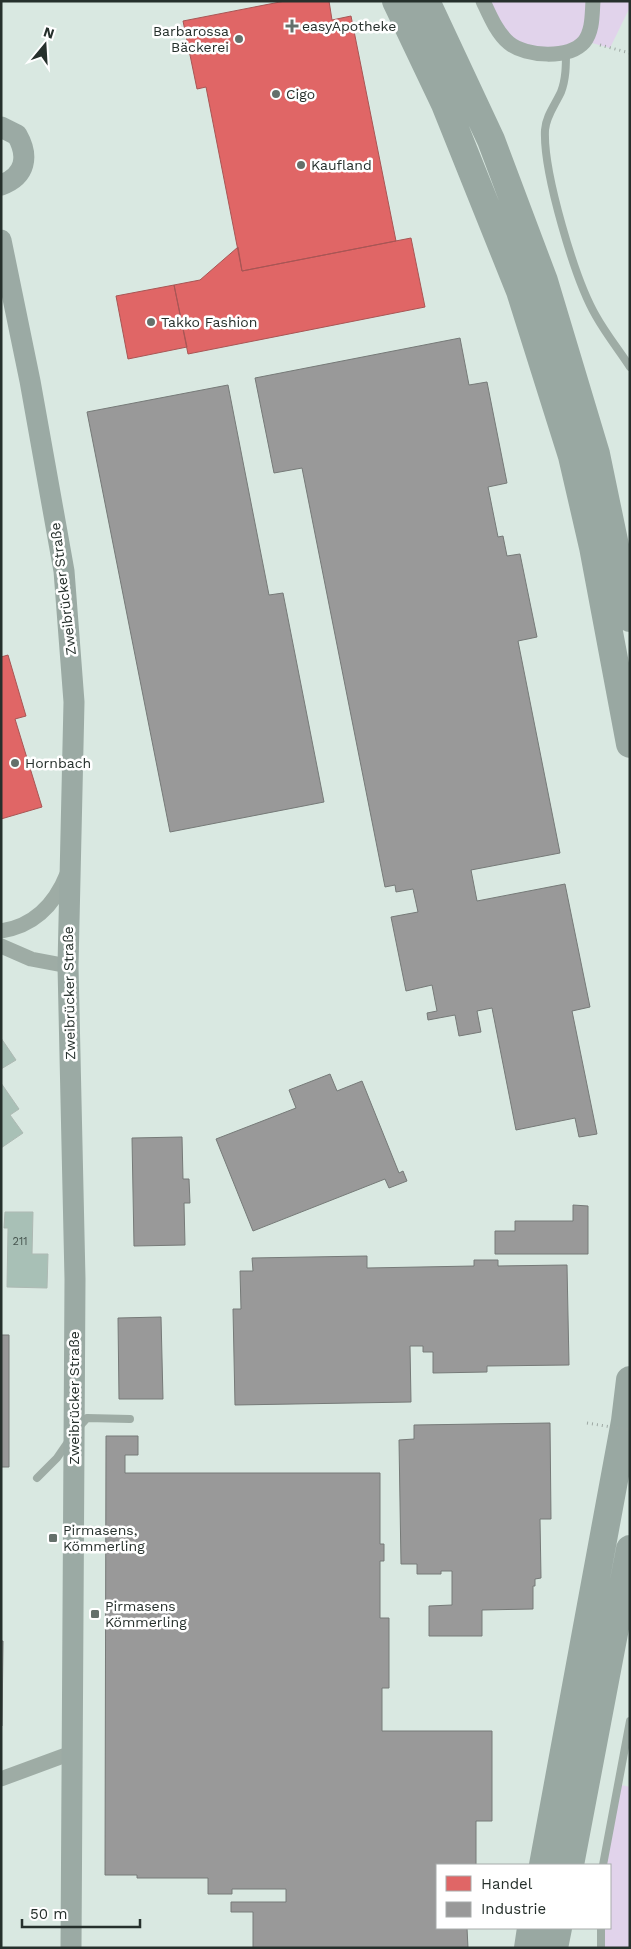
<svg xmlns="http://www.w3.org/2000/svg" width="631" height="1949" font-family="'Work Sans',sans-serif">
	<style>
		.green { fill: #e1d3eb }
		.shops { fill: #e06666; stroke: #a85655 }
		.industry { fill: #999; stroke: #767a78 }
		.building { fill: #a8c0b6; stroke: #adb9b3 }
		.lines { fill: none; stroke-linecap: round; stroke-linejoin: round }
		.path { stroke: #9da8a3; stroke-width: 3; stroke-dasharray: 1 4; stroke-linecap: butt }
		.lane { stroke: #9eaca5; stroke-width: 8 }
		.street { stroke: #9eaca5; stroke-width: 15 }
		.secondary { stroke: #9baaa4; stroke-width: 21 }
		.highway { stroke: #99a8a2; stroke-width: 28 }
		.path-bridge { stroke: #9da8a3; stroke-width: 3; stroke-dasharray: 1 4; stroke-linecap: butt }
		.poi-dot { fill: #65706b; stroke: #fff; stroke-width: 2 }
		.labels { text-anchor: middle; dominant-baseline: central; stroke-width: 5; stroke-linejoin: round; paint-order: stroke }
		.number-label { font-size: 11px; fill: #46544e }
		.poi-label { font-size: 14px; fill: #26302c; stroke: #fff; text-anchor: start }
		.street-label { font-size: 14px; fill: #26302c; stroke: #fff }
	</style>
	<rect width="100%" height="100%" fill="#d9e8e1"/>
	<!-- green -->
	<path class="green" d="M483,1H630V7L610,48L585,41L574,50H521Z
		M617,1784L630,1787V1948H601V1928H610V1865H603Z"/>
	<!-- shops -->
	<path class="shops" d="M285,1H329L332,20L351,16L396,241L242,271L206,87L197,89L183,21Z
		M411,238L425,307L188,354L174,285L200,280L238,247L242,271Z
		M174,285L187,347L128,359L116,296Z
		M8,655L26,716L15,719L42,807L1,819V657Z"/>
	<!-- industry -->
	<path class="industry" d="M460,338L469,385L487,382L507,483L488,487L498,537L503,536L507,556L520,554L537,637L518,641L560,853L471,870L477,901L565,884L590,1007L572,1011L597,1134L579,1137L575,1118L516,1130L492,1008L477,1011L481,1032L459,1036L455,1015L428,1020L427,1013L437,1011L432,985L406,991L391,917L418,912L413,889L396,892L395,885L385,887L302,468L274,473L255,378Z
		M228,385L269,595L283,593L324,802L170,832L87,412Z
		M330,1074L337,1091L362,1081L399,1173L403,1171L407,1181L389,1188L385,1179L253,1231L216,1139L296,1108L289,1090Z
		M182,1137L183,1179H189L190,1203H184L185,1245L134,1246L132,1138Z
		M573,1205L588,1206V1254H495V1231H515V1221H573Z
		M367,1256V1268L474,1266V1260H498V1266L567,1265L569,1365L487,1366V1372L433,1373V1352H423V1346H410L411,1402L235,1405L233,1309H241L240,1271H253L252,1258Z
		M161,1317L163,1399H119L118,1318Z
		M1,1335H9V1467H1Z
		M550,1423L551,1519H540L541,1578L535,1579V1586H533V1609L482,1610V1636H429V1606L452,1605V1571H441V1574H417V1564H401L399,1440L414,1439V1425Z
		M106,1436H138V1455H125V1473H380V1544H384V1561H380V1618H389V1688H382V1731H492V1821H476V1865H437V1928H467L468,1948H253V1912H231V1902H286V1889H232V1894H208V1878H137V1875H105Z
		M1,1641H3L2,1726H1Z"/>
	<!-- building -->
	<path class="building" d="M1,1038L16,1060L1,1069Z
		M1,1083L19,1109L10,1115L23,1133L1,1148Z
		M5,1212H33L32,1254H48L47,1288L7,1287L8,1228H4Z"/>
	<g class="lines">
		<!-- path -->
		<path class="path" d="M600,45L630,53"/>
		<!-- lane -->
		<path class="lane" d="M566,51C566,65 566,79 561,92C555,105 546,116 545,130C543,172 575,280 596,316C606,334 619,350 630,367
			M78,1428L87,1418L130,1419
			M37,1478L57,1458L68,1442
			M603,1865L630,1721
			M601,1948V1928"/>
		<!-- street -->
		<path class="street" d="M483,1C490,16 497,33 509,43C526,57 569,59 584,42C593,31 592,14 593,1
			M1,931C34,926 55,904 67,874
			M1,946L31,959L68,966
			M1,1779L74,1752"/>
		<!-- secondary -->
		<path class="secondary" d="M1,127L17,135C29,156 26,176 1,185
			M1,240L30,381L64,571L74,702L68,966L75,1279L71,1948"/>
		<!-- highway -->
		<path class="highway" d="M396,1L445,104L520,291L572,456L593,547L630,744
			M426,1L491,140L544,281L596,454L630,618
			M543,1865L625,1421L630,1380
			M570,1865L630,1549
			M528,1948L531,1928
			M554,1948L558,1928"/>
		<!-- path-bridge -->
		<path class="path-bridge" d="M587,1423L630,1430"/>
	</g>
	<!-- markers -->
	<g class="poi-dot">
		<path d="M289.5 18.5h5v5h5v5h-5v5h-5v-5h-5v-5h5z"/>
		<circle cx="239" cy="39" r="5"/>
		<circle cx="276" cy="94" r="5"/>
		<circle cx="301" cy="165" r="5"/>
		<circle cx="151" cy="322" r="5"/>
		<circle cx="15" cy="763" r="5"/>
		<rect x="48" y="1533" width="10" height="10" rx="2.5"/>
		<rect x="90" y="1609" width="10" height="10" rx="2.5"/>
	</g>
	<g class="labels">
		<!-- number labels -->
		<g class="number-label">
			<text x="20" y="1241">211</text>
		</g>
		<!-- poi labels -->
		<g class="poi-label">
			<text x="302" y="26">easyApotheke</text>
			<text x="229" y="31" text-anchor="end">Barbarossa<tspan x="229" dy="16">Bäckerei</tspan></text>
			<text x="286" y="94">Cigo</text>
			<text x="311" y="165">Kaufland</text>
			<text x="161" y="322">Takko Fashion</text>
			<text x="25" y="763">Hornbach</text>
			<text x="63" y="1530">Pirmasens,<tspan x="63" dy="16">Kömmerling</tspan></text>
			<text x="105" y="1606">Pirmasens<tspan x="105" dy="16">Kömmerling</tspan></text>
		</g>
		<!-- street labels -->
		<g class="street-label">
			<text transform="translate(63 589) rotate(-97)">Zweibrücker Straße</text>
			<text transform="translate(69 993) rotate(-91)">Zweibrücker Straße</text>
			<text transform="translate(74 1398) rotate(-90)">Zweibrücker Straße</text>
		</g>
	</g>
	<!-- border -->
	<rect width="631" height="1949" fill="none" stroke="#26302c" stroke-width="5"/>
	<!-- legend -->
	<rect x="436" y="1864" width="175" height="65" fill="#ffffff" stroke="#a8acab"/>
	<rect x="446" y="1876" width="25" height="15" fill="#e06666" stroke="#a8acab"/>
	<text x="481" y="1889" font-size="15" fill="#26302c">Handel</text>
	<rect x="446" y="1902" width="25" height="15" fill="#999999" stroke="#a8acab"/>
	<text x="481" y="1914" font-size="15" fill="#26302c">Industrie</text>
	<!-- north arrow -->
	<g transform="translate(45 45) rotate(18)" stroke="#ffffff" stroke-width="4" paint-order="stroke">
	<path d="M0-4L9 19L0 12L-9 19Z" fill="#26302c"/>
	<text y="-8" font-size="14" font-weight="bold" text-anchor="middle" fill="#26302c">N</text>
	</g>
	<!-- scale -->
	<path d="M22 1919v8h118v-8" fill="none" stroke="#26302c" stroke-width="2.5"/>
	<text x="30" y="1919" font-size="15" fill="#26302c" stroke="#ffffff" stroke-width="4" paint-order="stroke">50 m</text>
</svg>
